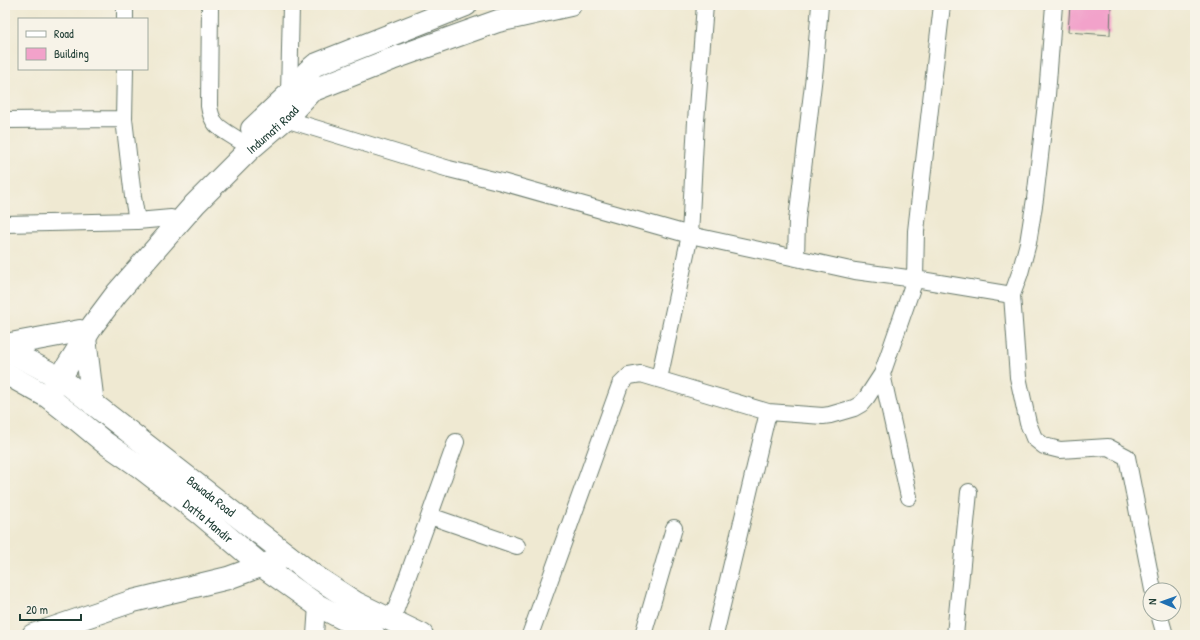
<svg xmlns="http://www.w3.org/2000/svg" width="1200" height="640" font-family="'Patrick Hand',sans-serif">
	<style>
		.building { fill: #f2a2ca }
		.lines { fill: none; stroke-linecap: round; stroke-linejoin: round }
		.minor-casing { stroke: #68796b; stroke-width: 18 }
		.secondary-casing { stroke: #68796b; stroke-width: 24 }
		.primary-casing { stroke: #68796b; stroke-width: 24 }
		.minor { stroke: #fff; stroke-width: 16 }
		.secondary { stroke: #fff; stroke-width: 22 }
		.primary { stroke: #fff; stroke-width: 22 }
		.labels { text-anchor: middle; dominant-baseline: central; stroke-width: 3; stroke-linejoin: round; paint-order: stroke }
		.street-label { font-size: 13px; fill: #1f3d34; stroke: #f7f3e8 }
	</style>
	<rect width="100%" height="100%" fill="#f7f3e8"/>
	<filter id="ink" filterUnits="userSpaceOnUse"><feTurbulence type="fractalNoise" baseFrequency=".025" numOctaves="2"/><feDisplacementMap in="SourceGraphic" scale="8" xChannelSelector="R" yChannelSelector="G"/><feConvolveMatrix kernelMatrix="1 2 1 2 8 2 1 2 1" color-interpolation-filters="sRGB"/></filter>
	<filter id="wash" filterUnits="userSpaceOnUse"><feTurbulence type="fractalNoise" baseFrequency=".012" numOctaves="4" result="noise"/><feDisplacementMap in="SourceGraphic" scale="16" xChannelSelector="R" yChannelSelector="G"/><feGaussianBlur stdDeviation="0.9" result="paint"/><feColorMatrix in="noise" values="0 0 0 0 0 0 0 0 0 0 0 0 0 0 0 0 0 1.4 0 .05"/><feComposite in="paint" operator="in"/></filter>
	<g filter="url(#wash)">
		<rect width="100%" height="100%" fill="#efe9d2"/>
		<g id="blocks">
			<!-- building -->
			<path class="building" d="M1070,5H1111L1110,35L1068,32Z"/>
		</g>
	</g>
	<g filter="url(#ink)">
		<use href="#blocks" fill-opacity="0" stroke="#68796b" stroke-width="1"/>
		<g class="lines">
			<defs>
				<path id="minor" d="M125,5V19
					M210,5L209,106C212,128 223,129 240,141
					M705,5L696,121L690,235L796,258
					M820,5L815,67L797,220L796,258L855,271L915,279L1012,295
					M1054,5L1047,95L1035,199L1028,243L1020,273L1012,295L1018,377L1028,423L1034,438L1044,446L1060,450L1108,447L1127,457L1153,590
					M125,69L124,119L133,197L137,221L171,218
					M289,94L291,5
					M285,119L449,169L502,182L690,235L659,379
					M5,120L124,119
					M5,224L137,221
					M882,374L909,497
					M430,516L517,546
					M1159,614L1165,635
					M392,620L456,442
					M315,635L317,605
					M530,635L620,385L629,376L641,374L768,412L823,416L830,415L854,408L861,404L867,397L882,374L915,279L916,231L942,5
					M643,635L674,528
					M715,635L768,412
					M955,635L969,492"/>
				<g id="secondary">
					<path d="M252,129L289,94L308,71L315,65L466,5"/>
					<path d="M85,338L93,404"/>
					<path d="M5,345L80,331"/>
					<path id="s1" d="M50,394L93,325L117,293L195,204L249,150L285,119L311,91L392,59L498,21L570,5"/>
					<path d="M33,635L133,601L228,578L288,556"/>
				</g>
				<g id="primary">
					<path id="s2" d="M5,349L60,378L313,575L356,603L422,635"/>
					<path id="s3" d="M5,373L48,397L75,418L104,442L140,467L202,515L262,566L317,605L374,635"/>
				</g>
			</defs>
			<!-- minor casing -->
			<use href="#minor" class="minor-casing"/>
			<!-- secondary casing -->
			<use href="#secondary" class="secondary-casing"/>
			<!-- primary casing -->
			<use href="#primary" class="primary-casing"/>
			<!-- minor -->
			<use href="#minor" class="minor"/>
			<!-- secondary -->
			<use href="#secondary" class="secondary"/>
			<!-- primary -->
			<use href="#primary" class="primary"/>
		</g>
	</g>
	<g class="labels">
		<!-- street labels -->
		<g class="street-label">
			<text stroke="none"><textPath href="#s1" startOffset="347">Indumati Road</textPath></text>
			<text stroke="none"><textPath href="#s2" startOffset="254">Bawada Road</textPath></text>
			<text stroke="none"><textPath href="#s3" startOffset="252">Datta Mandir</textPath></text>
		</g>
	</g>
	<!-- margin -->
	<rect width="1200" height="640" fill="none" stroke="#f7f3e8" stroke-width="20"/>
	<!-- legend -->
	<rect x="18" y="18" width="130" height="52" fill="#f7f3e8" stroke="#a1aaa0"/>
	<rect x="26" y="31" width="20" height="6" fill="#ffffff" stroke="#a1aaa0"/>
	<text x="54" y="38" font-size="12" fill="#1f3d34">Road</text>
	<rect x="26" y="48" width="20" height="12" fill="#f2a2ca" stroke="#a1aaa0"/>
	<text x="54" y="58" font-size="12" fill="#1f3d34">Building</text>
	<!-- north arrow -->
	<g transform="translate(1162 602) rotate(272)"><circle r="19" fill="#f7f3e8" stroke="#a1aaa0"/>
	<path d="M0-3L7 15L0 10L-7 15Z" fill="#1f6fb2"/>
	<text y="-6" font-size="11" font-weight="bold" text-anchor="middle" fill="#1f3d34">N</text>
	</g>
	<!-- scale -->
	<path d="M20 614v6h61v-6" fill="none" stroke="#1f3d34" stroke-width="2"/>
	<text x="26" y="614" font-size="12" fill="#1f3d34" stroke="#f7f3e8" stroke-width="3" paint-order="stroke">20 m</text>
</svg>
